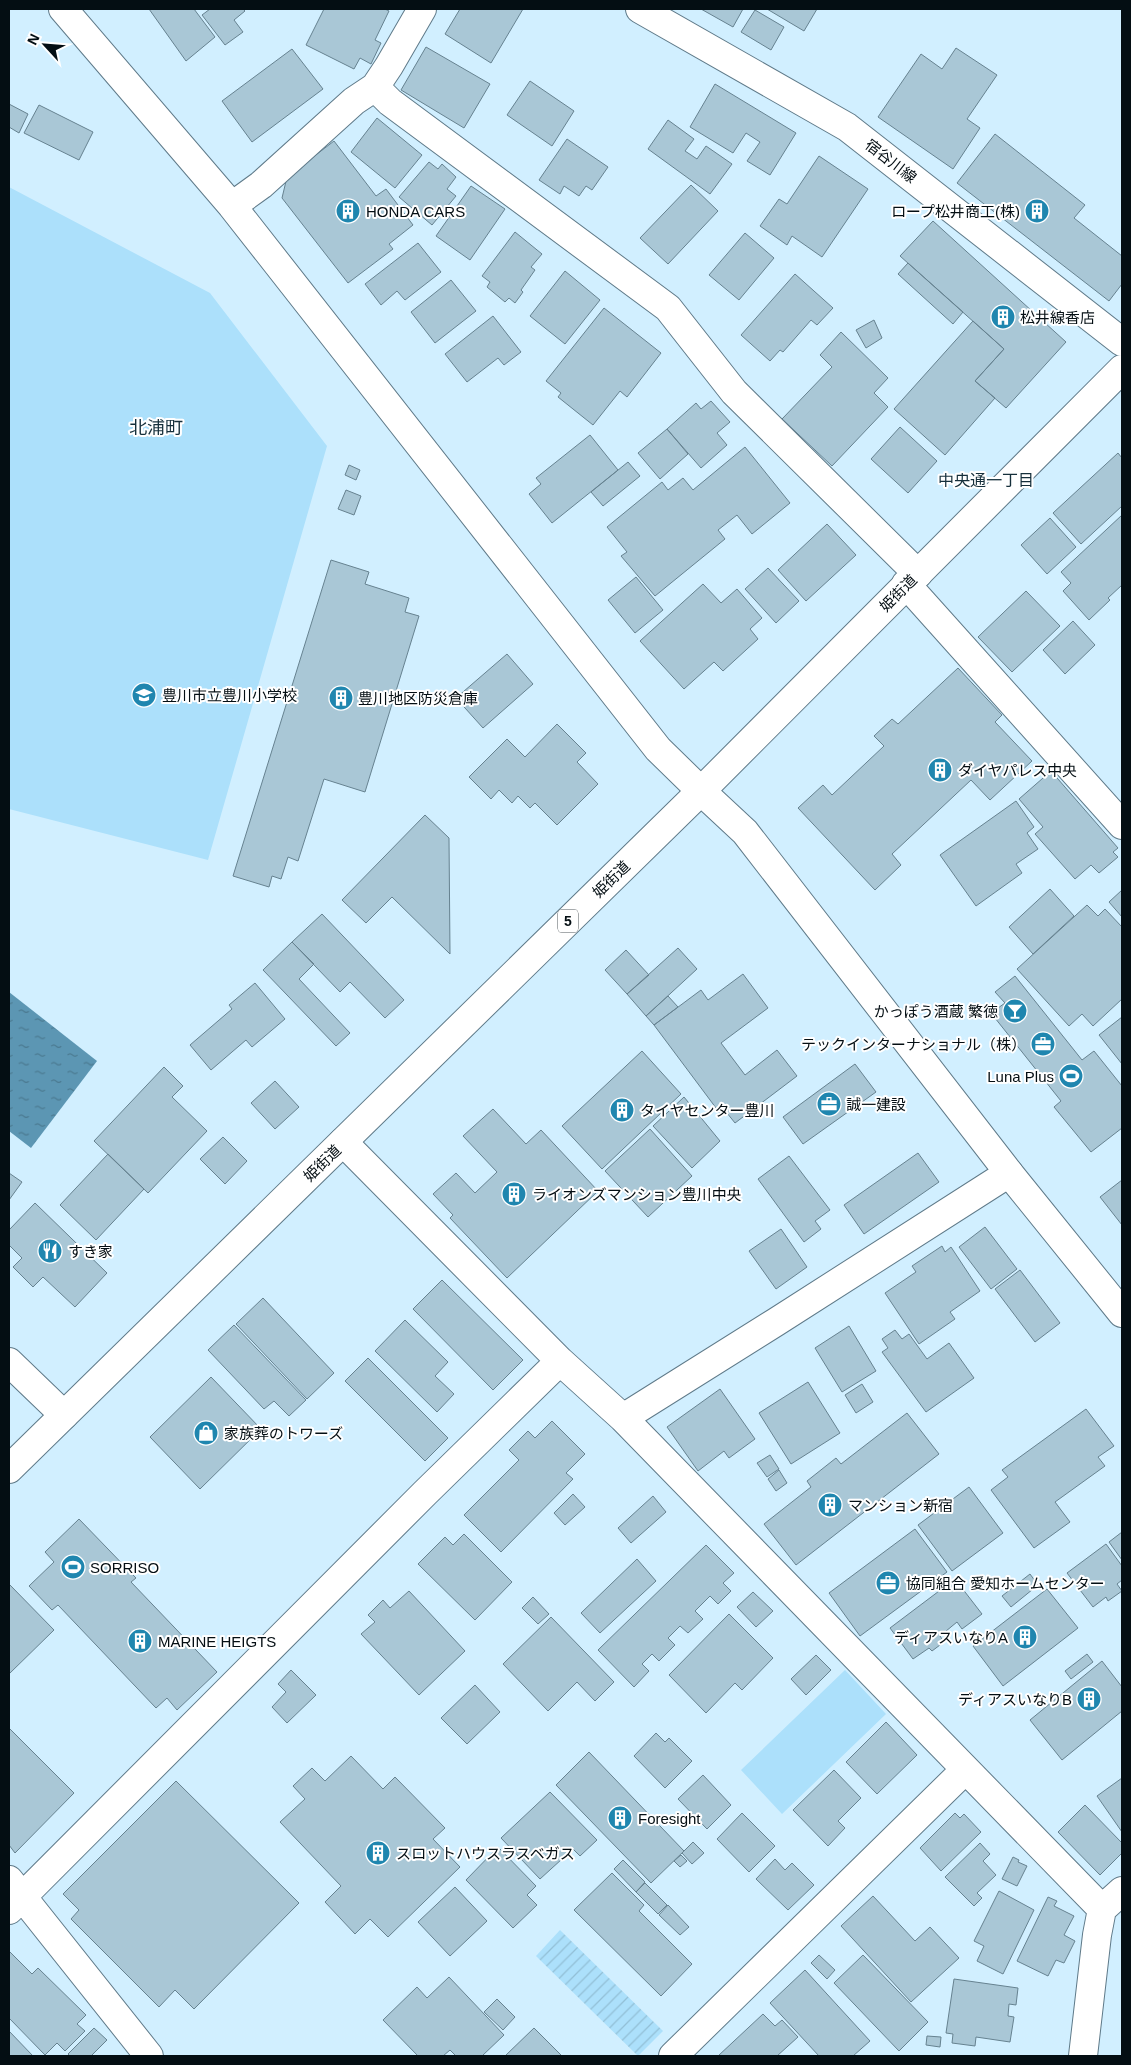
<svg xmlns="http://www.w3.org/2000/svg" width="1131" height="2065" font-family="Arial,'Noto Sans JP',sans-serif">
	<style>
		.grass { fill: #ace0fb }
		.garden { fill: url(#garden-furrows) }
		.water { fill: url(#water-ripples) }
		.building { fill: #a9c7d6; stroke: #668290 }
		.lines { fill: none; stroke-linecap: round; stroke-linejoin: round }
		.minor-casing { stroke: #5f7a89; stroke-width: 30 }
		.tertiary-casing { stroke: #5f7a89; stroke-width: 30 }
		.secondary-casing { stroke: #5f7a89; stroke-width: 30 }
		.primary-casing { stroke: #5f7a89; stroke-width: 30 }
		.minor { stroke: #fff; stroke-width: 28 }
		.tertiary { stroke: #fff; stroke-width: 28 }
		.secondary { stroke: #fff; stroke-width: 28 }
		.primary { stroke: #fff; stroke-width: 28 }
		.labels { text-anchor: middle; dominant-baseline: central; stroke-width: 4; stroke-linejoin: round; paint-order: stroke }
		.shield { fill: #fff; stroke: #4f565a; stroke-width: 1 }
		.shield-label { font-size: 14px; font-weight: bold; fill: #040e13 }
		.street-label { font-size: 15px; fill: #040e13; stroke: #fff }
		.poi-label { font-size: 15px; fill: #040e13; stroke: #fff; text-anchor: start }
		.neighbourhood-label { font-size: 16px; fill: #152f3b; stroke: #fff }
		.quarter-label { font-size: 18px; fill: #152f3b; stroke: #fff }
	</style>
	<defs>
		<pattern id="garden-furrows" width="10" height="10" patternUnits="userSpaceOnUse" patternTransform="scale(1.25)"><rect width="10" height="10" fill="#ace0fb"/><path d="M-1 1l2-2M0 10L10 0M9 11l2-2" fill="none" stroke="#92bfd6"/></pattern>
		<pattern id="water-ripples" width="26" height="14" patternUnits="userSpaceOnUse" patternTransform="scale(1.25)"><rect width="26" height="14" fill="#5c96b3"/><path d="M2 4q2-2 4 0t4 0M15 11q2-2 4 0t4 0" fill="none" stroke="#4a7990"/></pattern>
	</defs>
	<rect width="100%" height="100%" fill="#d1efff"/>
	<!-- grass -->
	<path class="grass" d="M9,187L210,293L327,446L208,860L9,809Z
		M845,1670L886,1714L782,1814L741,1770Z"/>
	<!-- garden -->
	<path class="garden" d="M560,1930L663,2031L638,2056L536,1956Z"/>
	<!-- water -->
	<path class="water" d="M9,992L97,1061L31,1148L9,1131Z"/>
	<!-- building -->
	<path class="building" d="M149,9H194L215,37L186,61Z
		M210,9H243L245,11L234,20L243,32L225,45L202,15Z
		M324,9H385L389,11L375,40L381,43L371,64L360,58L354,69L306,45Z
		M460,9H523L491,63L445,34Z
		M701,9H743L733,27Z
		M767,9H817L804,31Z
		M755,10L784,27L771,50L741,32Z
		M426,47L490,84L464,128L401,90Z
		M956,48L997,75L967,119L980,128L953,169L878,117L921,54L942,69Z
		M292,49L323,89L252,142L222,101Z
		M530,81L574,111L552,146L507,115Z
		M715,84L796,133L770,175L747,161L760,142L746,133L733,153L690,127Z
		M9,104L28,114L19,133L9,127Z
		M39,105L93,132L79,160L24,133Z
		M377,118L422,155L395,188L351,152Z
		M668,120L694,139L685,151L697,159L706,146L732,164L710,194L648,149Z
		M995,134L1085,205L1074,218L1122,256V284L1109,301L957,183Z
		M567,139L608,167L592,190L586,186L579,196L564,186L560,194L539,180Z
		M334,141L376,196L386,189L413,225L389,244L393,249L348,283L282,198L287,177Z
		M819,156L868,189L822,257L792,236L787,245L760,226L779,199L787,204Z
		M429,162L438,169L442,164L456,177L447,189L456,196L432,225L399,197Z
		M691,185L718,211L668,264L640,238Z
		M471,186L505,209L470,260L436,236Z
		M933,221L1066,342L1006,408L975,381L1004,349L900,256Z
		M515,232L542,254L531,267L535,270L521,290L523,292L515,303L509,298L505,302L487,287L490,282L482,276Z
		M745,233L774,258L739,300L709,275Z
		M418,243L441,272L405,300L397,291L381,305L365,284Z
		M908,263L963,312L953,324L898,274Z
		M565,271L600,300L565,344L530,316Z
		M795,274L833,308L817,325L811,320L783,352L780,350L770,361L741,335Z
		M451,280L476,311L435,343L411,312Z
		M604,308L661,353L627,397L620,391L593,425L558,397L561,393L546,381Z
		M493,316L521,352L504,365L498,358L467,382L445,354Z
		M874,320L882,338L866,348L856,330Z
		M973,321L1004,349L975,381L995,398L945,455L894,409Z
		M841,332L888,378L874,393L888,407L832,466L782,419L832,367L820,355Z
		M711,401L730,422L717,433L727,445L701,468L667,429L696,403L701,409Z
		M900,427L937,461L908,493L871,459Z
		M667,429L688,454L660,479L638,453Z
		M590,435L618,470L552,523L529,494L541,484L536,478Z
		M745,447L790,503L752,534L737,515L718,530L725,539L655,596L621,556L627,552L607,527L662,482L668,490L683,478L693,490Z
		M1118,453L1122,458V506L1081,544L1053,513Z
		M628,462L640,476L603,506L591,492Z
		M349,465L360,470L356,480L345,475Z
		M346,490L361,496L354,515L338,509Z
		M1122,515V585L1108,598L1110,600L1089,620L1063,591L1071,583L1061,572Z
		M1050,518L1076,547L1047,574L1021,545Z
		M827,524L856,555L806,601L778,570Z
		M331,560L369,572L365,584L409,598L405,612L419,616L365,792L324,779L298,861L288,857L281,879L272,876L269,887L233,876Z
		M768,568L799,601L776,623L745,589Z
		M636,577L663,610L635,633L608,600Z
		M703,584L721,603L737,589L762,618L750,629L758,639L723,671L714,662L684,689L640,641Z
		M1026,591L1060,626L1012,672L978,637Z
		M1073,621L1095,645L1065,674L1043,650Z
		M507,654L533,684L483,728L456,698Z
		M958,668L1002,715L995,722L1032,761L990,800L971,780L892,854L901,865L875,890L798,808L823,785L832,795L884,746L874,736L892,719L898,724Z
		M557,724L586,753L577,762L598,784L557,825L535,803L530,808L518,796L512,803L499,790L491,799L469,777L507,739L525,757Z
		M1051,771L1118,848L1113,852L1118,857L1099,873L1091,865L1075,879L1035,834L1043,827L1019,799Z
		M1016,801L1034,827L1027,833L1038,849L1016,864L1022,873L976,906L940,855Z
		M425,815L449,838L450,954L392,897L366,923L342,900Z
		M1050,889L1074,916L1033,954L1009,927Z
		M1122,890V917L1109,902Z
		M1087,905L1098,916L1105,909L1122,927V999L1093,1026L1082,1014L1069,1026L1017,969Z
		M322,914L404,1000L385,1018L350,982L340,992L292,942Z
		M292,942L314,964L299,979L350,1033L336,1046L263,970Z
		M678,948L697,969L646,1016L627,994Z
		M626,950L649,975L627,994L605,970Z
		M743,974L768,1008L721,1043L745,1075L777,1050L797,1076L735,1123L727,1113L722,1116L654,1025L701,990L708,1000Z
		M1015,976L1082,1060L1094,1051L1122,1086V1128L1091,1152L1054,1107L1061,1101L991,1013L1005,1003L995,992Z
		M255,983L285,1019L252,1047L246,1040L211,1070L190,1045L232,1009L229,1005Z
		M668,996L678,1007L654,1025L646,1016Z
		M1122,1017V1064L1099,1035Z
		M642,1051L681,1094L602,1169L562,1126Z
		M855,1064L876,1092L803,1144L783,1117Z
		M164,1067L183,1086L172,1097L207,1131L148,1193L94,1141Z
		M275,1081L299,1107L275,1129L251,1103Z
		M684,1097L720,1141L692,1168L653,1126Z
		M493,1109L526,1144L541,1130L598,1191L507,1278L450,1218L453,1215L433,1194L456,1173L475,1193L497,1172L463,1136Z
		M650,1129L692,1176L648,1217L605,1171Z
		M223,1137L247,1161L225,1184L200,1159Z
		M918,1153L939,1182L864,1234L844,1205Z
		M108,1154L144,1189L96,1240L60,1205Z
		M789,1156L830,1210L815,1221L821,1229L804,1242L758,1179Z
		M9,1173L22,1182L9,1200Z
		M1122,1180V1225L1100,1197Z
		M35,1203L107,1273L75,1307L43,1277L33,1287L13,1267L22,1258L9,1245V1230Z
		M985,1227L1017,1269L991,1289L959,1247Z
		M781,1229L807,1267L776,1289L749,1251Z
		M942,1246L945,1252L951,1247L980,1291L950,1312L955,1319L919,1344L885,1293L916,1272L912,1266Z
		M1020,1270L1060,1323L1035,1342L995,1289Z
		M442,1280L523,1360L493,1390L413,1309Z
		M263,1298L334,1373L307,1399L236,1324Z
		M405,1320L448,1362L435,1376L454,1394L437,1412L375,1351Z
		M234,1325L306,1400L289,1416L274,1401L264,1409L208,1350Z
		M849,1326L876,1371L842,1392L815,1348Z
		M895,1330L902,1339L909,1334L927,1359L949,1343L974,1378L926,1412L882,1352L888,1348L882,1339Z
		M368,1358L448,1438L425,1461L345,1381Z
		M211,1377L261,1429L200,1489L150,1437Z
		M808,1382L840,1433L791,1464L759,1413Z
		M862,1384L873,1402L856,1413L845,1395Z
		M720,1389L755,1439L729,1458L724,1451L698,1471L667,1427Z
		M1086,1409L1114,1446L1098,1457L1105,1466L1055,1502L1070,1522L1034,1548L991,1490L1008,1477L1002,1470Z
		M907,1413L939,1454L796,1565L764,1524L811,1487L807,1481L836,1458L841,1464Z
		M552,1421L585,1454L566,1473L573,1479L501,1552L464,1515L519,1460L509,1450L528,1431L535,1438Z
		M770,1455L779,1469L767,1477L757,1463Z
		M779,1470L787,1483L776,1491L768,1479Z
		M969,1487L1003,1533L952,1571L918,1525Z
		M573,1494L585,1507L565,1525L554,1513Z
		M653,1496L666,1512L631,1543L618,1528Z
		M79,1519L136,1578L131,1582L217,1672L177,1710L167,1698L156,1708L58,1605L52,1610L29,1586L54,1562L45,1552Z
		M915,1529L947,1572L860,1636L829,1593Z
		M1122,1532V1560L1109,1542Z
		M464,1534L512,1582L475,1620L418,1564L445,1537L453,1545Z
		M1106,1544L1122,1566V1580L1117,1584L1122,1591L1108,1601L1106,1597L1093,1607L1067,1573Z
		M706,1545L734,1573L723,1583L731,1591L718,1604L710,1596L695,1611L703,1619L688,1633L680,1626L668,1638L675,1645L659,1661L652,1654L642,1664L649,1671L634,1687L598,1650Z
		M637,1559L656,1581L600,1633L581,1613Z
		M1030,1574L1038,1585L1011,1607L1002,1596Z
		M955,1579L982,1614L962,1629L957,1622L940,1636L944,1642L932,1651L929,1648L913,1659L890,1628Z
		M9,1584L54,1630L9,1674Z
		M1047,1589L1078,1628L1003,1686L973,1646Z
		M409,1591L465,1651L419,1695L361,1634L375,1622L368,1615L383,1600L390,1608Z
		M753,1592L773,1611L756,1627L737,1607Z
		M533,1597L549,1614L538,1624L522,1608Z
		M729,1614L773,1658L742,1690L735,1683L706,1713L669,1675Z
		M551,1617L614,1682L595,1701L577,1682L548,1711L503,1664Z
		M1087,1654L1093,1662L1071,1679L1065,1671Z
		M816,1655L831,1670L806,1695L791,1679Z
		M1102,1661L1122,1687V1711L1062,1760L1030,1720Z
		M291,1670L316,1695L287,1723L272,1707L286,1692L278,1684Z
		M475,1685L500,1712L467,1744L441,1718Z
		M886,1722L917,1755L877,1794L846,1762Z
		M9,1728L74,1793L15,1853L9,1845Z
		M656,1733L665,1742L669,1738L692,1761L665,1788L634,1756Z
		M589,1752L684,1851L651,1883L556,1785Z
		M351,1756L383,1789L395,1777L445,1828L433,1839L460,1867L388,1937L370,1919L355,1934L325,1902L341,1886L280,1822L305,1799L293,1786L312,1768L325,1781Z
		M834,1770L861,1798L838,1821L845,1828L828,1846L793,1810Z
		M703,1775L731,1805L707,1829L678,1799Z
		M1122,1778V1832L1097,1796Z
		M176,1781L299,1903L194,2009L175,1990L159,2007L71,1919L79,1910L63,1894Z
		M550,1792L597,1840L580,1856L573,1849L540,1879L501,1838Z
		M1085,1805L1122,1843V1853L1100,1875L1058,1832Z
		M742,1813L775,1846L749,1872L717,1839Z
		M955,1813L960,1818L964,1814L981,1832L941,1871L920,1848Z
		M693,1842L704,1853L692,1864L682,1853Z
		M980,1843L990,1854L983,1861L996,1875L977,1893L982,1898L974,1906L945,1877Z
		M498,1847L536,1886L527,1895L537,1905L513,1928L466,1880Z
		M681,1855L687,1861L680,1867L674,1861Z
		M1013,1857L1019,1860L1018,1862L1027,1866L1017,1886L1002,1879Z
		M775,1859L785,1870L792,1863L814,1885L788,1910L756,1879Z
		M623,1860L645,1882L636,1892L614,1869Z
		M612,1873L644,1905L639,1911L692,1964L661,1996L574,1910Z
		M645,1883L667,1905L658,1914L636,1892Z
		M455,1887L487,1921L450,1956L418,1922Z
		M999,1891L1034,1910L1003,1974L977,1961L984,1946L974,1941Z
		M873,1896L915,1941L930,1927L959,1958L911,2002L841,1926Z
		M1048,1897L1057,1901L1054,1906L1074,1916L1064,1935L1075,1941L1064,1963L1056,1960L1048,1976L1017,1961Z
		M668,1905L689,1927L680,1935L659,1915Z
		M9,1951L32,1974L38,1968L86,2015L77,2024L85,2031L65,2051L57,2043L45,2055L9,2018Z
		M819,1955L835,1970L827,1979L811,1963Z
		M863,1955L928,2022L899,2051L834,1983Z
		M805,1970L870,2041L853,2056H819L770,2003Z
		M449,1977L504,2035L482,2056H456L450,2050L443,2056H418L383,2020L417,1987L427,1998Z
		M954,1979L1018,1988L1016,2005L1009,2004L1008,2016L1014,2017L1010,2042L976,2037L975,2046L952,2043L953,2034L946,2033Z
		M497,1999L515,2017L503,2030L484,2012Z
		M763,2014L775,2026L782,2020L798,2037L777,2056H718Z
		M94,2028L107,2040L91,2056H70L68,2054Z
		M534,2028L562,2056H505Z
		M9,2031L33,2056H9Z
		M927,2036L941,2037L940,2047L926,2045Z"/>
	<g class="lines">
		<defs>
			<path id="minor" d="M63,9L232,206L658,749L701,791
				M375,87L390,102L668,308L734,392L918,574
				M232,206L261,185L354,101L375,87L389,66L422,9
				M906,584L1122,825
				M343,1142L560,1361L623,1418L1102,1909
				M9,1362L64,1415
				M623,1418L776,1322L1009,1173
				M9,1880L149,2056
				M9,1910L425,1493L560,1361
				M673,2056L965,1770
				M1083,2056L1097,1935L1102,1909L1122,1891"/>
			<path id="tertiary" d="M701,791L745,832L1009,1173L1122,1313"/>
			<path id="secondary" d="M640,9L847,127L1122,342"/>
			<path id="primary" d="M9,1469L701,791L1122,369"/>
		</defs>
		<!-- minor casing -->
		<use href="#minor" class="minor-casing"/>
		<!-- tertiary casing -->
		<use href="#tertiary" class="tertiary-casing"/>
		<!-- secondary casing -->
		<use href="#secondary" class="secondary-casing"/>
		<!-- primary casing -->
		<use href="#primary" class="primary-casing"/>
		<!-- minor -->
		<use href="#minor" class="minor"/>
		<!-- tertiary -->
		<use href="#tertiary" class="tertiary"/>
		<!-- secondary -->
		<use href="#secondary" class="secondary"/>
		<!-- primary -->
		<use href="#primary" class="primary"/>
	</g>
	<!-- icons -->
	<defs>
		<symbol id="building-disc" viewBox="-11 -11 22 22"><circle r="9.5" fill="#1f86af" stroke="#fff"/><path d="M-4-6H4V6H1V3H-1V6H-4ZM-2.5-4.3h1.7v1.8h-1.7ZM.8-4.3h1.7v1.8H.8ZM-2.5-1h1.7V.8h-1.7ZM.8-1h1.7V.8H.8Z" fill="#fff"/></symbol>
		<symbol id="school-disc" viewBox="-11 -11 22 22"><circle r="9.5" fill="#1f86af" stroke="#fff"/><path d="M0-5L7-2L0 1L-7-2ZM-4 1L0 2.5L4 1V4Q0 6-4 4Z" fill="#fff"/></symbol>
		<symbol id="bar-disc" viewBox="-11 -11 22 22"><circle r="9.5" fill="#1f86af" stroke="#fff"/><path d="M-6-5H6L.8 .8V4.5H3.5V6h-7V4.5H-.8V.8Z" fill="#fff"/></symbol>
		<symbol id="office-disc" viewBox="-11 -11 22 22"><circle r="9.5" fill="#1f86af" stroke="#fff"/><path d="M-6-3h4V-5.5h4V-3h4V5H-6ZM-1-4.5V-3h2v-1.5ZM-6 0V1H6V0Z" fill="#fff"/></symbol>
		<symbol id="stadium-disc" viewBox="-11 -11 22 22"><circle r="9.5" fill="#1f86af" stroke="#fff"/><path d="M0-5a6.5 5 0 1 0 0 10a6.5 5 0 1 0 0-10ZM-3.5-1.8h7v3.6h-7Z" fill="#fff"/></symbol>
		<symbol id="restaurant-disc" viewBox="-11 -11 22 22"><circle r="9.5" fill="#1f86af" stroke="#fff"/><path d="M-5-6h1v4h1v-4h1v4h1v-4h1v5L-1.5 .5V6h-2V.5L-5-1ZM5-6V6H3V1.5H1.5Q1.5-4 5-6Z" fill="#fff"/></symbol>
		<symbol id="shop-disc" viewBox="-11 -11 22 22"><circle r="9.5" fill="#1f86af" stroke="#fff"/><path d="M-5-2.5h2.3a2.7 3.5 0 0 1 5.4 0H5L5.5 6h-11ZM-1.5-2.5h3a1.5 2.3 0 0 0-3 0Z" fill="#fff"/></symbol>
	</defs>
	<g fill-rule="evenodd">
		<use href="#building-disc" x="334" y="197" width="28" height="28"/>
		<use href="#building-disc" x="1023" y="197" width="28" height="28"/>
		<use href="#building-disc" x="989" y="303" width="28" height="28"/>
		<use href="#school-disc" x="130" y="681" width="28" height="28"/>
		<use href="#building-disc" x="327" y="684" width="28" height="28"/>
		<use href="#building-disc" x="926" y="756" width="28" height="28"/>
		<use href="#bar-disc" x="1001" y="997" width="28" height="28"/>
		<use href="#office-disc" x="1029" y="1030" width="28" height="28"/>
		<use href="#stadium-disc" x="1057" y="1062" width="28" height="28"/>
		<use href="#office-disc" x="815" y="1090" width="28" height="28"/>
		<use href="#building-disc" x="608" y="1096" width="28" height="28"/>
		<use href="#building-disc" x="500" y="1180" width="28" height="28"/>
		<use href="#restaurant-disc" x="36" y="1237" width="28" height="28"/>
		<use href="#shop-disc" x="192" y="1419" width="28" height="28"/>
		<use href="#building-disc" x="816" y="1491" width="28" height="28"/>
		<use href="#stadium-disc" x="59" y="1553" width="28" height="28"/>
		<use href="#office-disc" x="874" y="1569" width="28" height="28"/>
		<use href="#building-disc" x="1011" y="1623" width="28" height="28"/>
		<use href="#building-disc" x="126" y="1627" width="28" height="28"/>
		<use href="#building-disc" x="1075" y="1685" width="28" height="28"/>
		<use href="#building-disc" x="606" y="1804" width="28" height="28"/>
		<use href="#building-disc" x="364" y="1839" width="28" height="28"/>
	</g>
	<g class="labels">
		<!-- shield labels -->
		<rect class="shield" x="558" y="909.5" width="20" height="23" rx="4"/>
		<g class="shield-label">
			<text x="568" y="921">5</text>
		</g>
		<!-- street labels -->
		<g class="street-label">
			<text transform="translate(891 161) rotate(38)">宿谷川線</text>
			<text transform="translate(898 593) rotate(-45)">姫街道</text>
			<text transform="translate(611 879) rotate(-44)">姫街道</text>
			<text transform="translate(322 1163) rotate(-44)">姫街道</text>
		</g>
		<!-- poi labels -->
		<g class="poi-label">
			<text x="366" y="211">HONDA CARS</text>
			<text x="1020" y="211" text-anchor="end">ロープ松井商工(株)</text>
			<text x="1020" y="317">松井線香店</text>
			<text x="162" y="695">豊川市立豊川小学校</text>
			<text x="358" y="698">豊川地区防災倉庫</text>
			<text x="958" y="770">ダイヤパレス中央</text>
			<text x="998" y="1011" text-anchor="end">かっぽう酒蔵 繁徳</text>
			<text x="1026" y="1044" text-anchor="end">テックインターナショナル（株）</text>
			<text x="1054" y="1076" text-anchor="end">Luna Plus</text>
			<text x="846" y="1104">誠一建設</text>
			<text x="640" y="1110">タイヤセンター豊川</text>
			<text x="532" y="1194">ライオンズマンション豊川中央</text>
			<text x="68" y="1251">すき家</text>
			<text x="224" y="1433">家族葬のトワーズ</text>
			<text x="848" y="1505">マンション新宿</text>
			<text x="90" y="1567">SORRISO</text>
			<text x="906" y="1583">協同組合 愛知ホームセンター</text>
			<text x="1008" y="1637" text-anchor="end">ディアスいなりA</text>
			<text x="158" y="1641">MARINE HEIGTS</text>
			<text x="1072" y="1699" text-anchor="end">ディアスいなりB</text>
			<text x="638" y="1818">Foresight</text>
			<text x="396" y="1853">スロットハウスラスベガス</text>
		</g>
		<!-- neighbourhood labels -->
		<g class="neighbourhood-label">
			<text x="986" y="480">中央通一丁目</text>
		</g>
		<!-- quarter labels -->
		<g class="quarter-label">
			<text x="156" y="428">北浦町</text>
		</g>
	</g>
	<!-- border -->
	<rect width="1131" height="2065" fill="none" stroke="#040e13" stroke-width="20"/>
	<!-- north arrow -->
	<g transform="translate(45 45) rotate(296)" stroke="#ffffff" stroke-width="4" paint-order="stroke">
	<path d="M0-4L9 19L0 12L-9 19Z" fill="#040e13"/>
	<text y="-8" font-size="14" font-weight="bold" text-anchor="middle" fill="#040e13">N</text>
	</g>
</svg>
